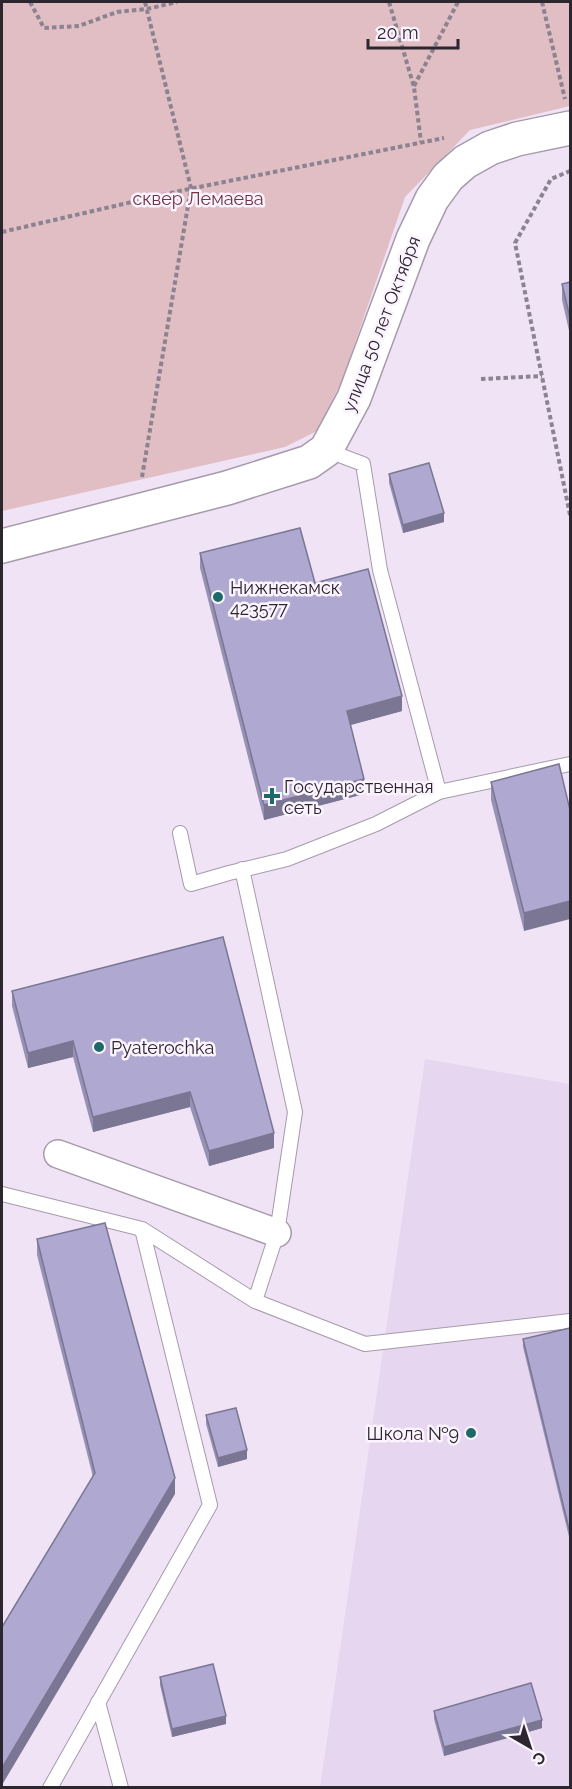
<svg xmlns="http://www.w3.org/2000/svg" width="572" height="1789" font-family="Raleway,sans-serif">
	<style>
		.built { fill: #e7d6ef }
		.green { fill: #e1bdc4 }
		.lines { fill: none; stroke-linecap: round; stroke-linejoin: round }
		.service-casing { stroke: #a69aab; stroke-width: 16 }
		.minor-casing { stroke: #a69aab; stroke-width: 30 }
		.tertiary-casing { stroke: #a69aab; stroke-width: 36 }
		.path { stroke: #8c8390; stroke-width: 4; stroke-dasharray: 4.5 3; stroke-linecap: butt }
		.service { stroke: #fff; stroke-width: 14 }
		.minor { stroke: #fff; stroke-width: 27 }
		.tertiary { stroke: #fff; stroke-width: 33 }
		.wall { fill: #9691b5 }
		.shaded-wall { fill: #7a7693 }
		.building { fill: #afa9d2; stroke: #7a7693; stroke-width: 1.5 }
		.poi-dot { fill: #1e6a69; stroke: #fbf3fe; stroke-width: 2 }
		.labels { text-anchor: middle; dominant-baseline: central; stroke-width: 5; stroke-linejoin: round; paint-order: stroke }
		.park-label { font-size: 18px; fill: #713445; stroke: #fbf3fe }
		.street-label { font-size: 18px; fill: #2c272e; stroke: #fbf3fe }
		.poi-label { font-size: 18px; fill: #2c272e; stroke: #fbf3fe; text-anchor: start }
	</style>
	<rect width="100%" height="100%" fill="#f0e3f6"/>
	<!-- built -->
	<path class="built" d="M425,1059L570,1084V1787L320,1788Z"/>
	<!-- green -->
	<path class="green" d="M2,2H570V106L470,130L405,197L342,381L317,431L285,447L2,511Z"/>
	<g class="lines">
		<defs>
			<path id="service" d="M439,792L570,764
				M180,833L191,884L229,873L287,859L376,824L439,792L380,570L363,464L326,450
				M242,869L295,1112L277,1233L255,1301
				M2,1194L142,1229L210,1505L50,1788
				M142,1229L255,1301L365,1344L570,1321
				M98,1702L121,1788"/>
			<path id="minor" d="M58,1154L277,1233"/>
			<path id="tertiary" d="M2,546L227,488L309,462L326,450L354,398L413,239L432,199L448,177L465,162L490,148L517,139L570,128"/>
		</defs>
		<!-- service casing -->
		<use href="#service" class="service-casing"/>
		<!-- minor casing -->
		<use href="#minor" class="minor-casing"/>
		<!-- tertiary casing -->
		<use href="#tertiary" class="tertiary-casing"/>
		<!-- path -->
		<path class="path" d="M30,2L44,28L79,26L117,12L147,9L177,2
			M389,2L414,87L421,142
			M542,2L565,99
			M414,86L458,2
			M2,232L184,190L444,138
			M481,379L542,376
			M142,477L191,188L145,2
			M570,515L515,243L551,179L570,171"/>
		<!-- service -->
		<use href="#service" class="service"/>
		<!-- minor -->
		<use href="#minor" class="minor"/>
		<!-- tertiary -->
		<use href="#tertiary" class="tertiary"/>
	</g>
	<!-- wall -->
	<path class="wall" d="M570,282V335L562,300V284Z
		M389,474L444,522L403,533L389,483Z
		M200,553L315,583L402,711L350,725L364,794L264,820L200,568Z
		M491,782L570,810L524,931L491,800Z
		M223,937L274,1148L209,1166L190,1107L93,1132L73,1057L28,1068L12,1006V991Z
		M37,1239L175,1494L93,1477L37,1255Z
		M570,1328V1541L523,1347V1339Z
		M206,1415L247,1459L218,1467L206,1424Z
		M160,1677L226,1724L172,1737L160,1685Z
		M434,1711L542,1728L444,1756L434,1719Z"/>
	<!-- shaded-wall -->
	<path class="shaded-wall" d="M444,513V522L403,533V525Z
		M402,696V711L347,726V711Z
		M364,779V794L264,820V805Z
		M570,901V919L524,931V913Z
		M73,1041V1057L28,1068V1053Z
		M190,1092V1107L93,1132V1117Z
		M274,1133V1148L209,1166V1151Z
		M247,1450V1459L218,1467V1458Z
		M175,1478V1494L2,1785V1768Z
		M226,1716V1724L172,1737V1729Z
		M542,1720V1728L444,1756V1747Z"/>
	<!-- building -->
	<path class="building" d="M570,282V318L562,284Z
		M429,463L444,513L403,525L389,474Z
		M300,528L315,583L368,569L402,696L347,711L364,779L264,805L200,553Z
		M559,764L570,810V901L524,913L491,782Z
		M223,937L274,1133L209,1151L190,1092L93,1117L73,1041L28,1053L12,991Z
		M105,1223L175,1478L2,1768V1627L95,1473L37,1239Z
		M570,1328V1533L523,1339Z
		M236,1408L247,1450L218,1458L206,1415Z
		M213,1664L226,1716L172,1729L160,1677Z
		M531,1683L542,1720L444,1747L434,1711Z"/>
	<!-- markers -->
	<g class="poi-dot">
		<circle cx="218" cy="597" r="6"/>
		<path d="M269 787h6v6h6v6h-6v6h-6v-6h-6v-6h6z"/>
		<circle cx="99" cy="1047" r="6"/>
		<circle cx="471" cy="1433" r="6"/>
	</g>
	<g class="labels">
		<!-- park labels -->
		<g class="park-label">
			<text x="198" y="198">сквер Лемаева</text>
		</g>
		<!-- street labels -->
		<g class="street-label">
			<text transform="translate(381 324) rotate(-69)">улица 50 лет Октября</text>
		</g>
		<!-- poi labels -->
		<g class="poi-label">
			<text x="230" y="587">Нижнекамск<tspan x="230" dy="21">423577</tspan></text>
			<text x="284" y="786">Государственная<tspan x="284" dy="21">сеть</tspan></text>
			<text x="111" y="1047">Pyaterochka</text>
			<text x="459" y="1433" text-anchor="end">Школа №9</text>
		</g>
	</g>
	<!-- border -->
	<rect width="572" height="1789" fill="none" stroke="#2c272e" stroke-width="6"/>
	<!-- north arrow -->
	<g transform="translate(530 1747) rotate(141)" stroke="#fbf3fe" stroke-width="4.5" paint-order="stroke">
	<path d="M0-4.5L10 22L0 15L-10 22Z" fill="#2c272e"/>
	<text y="-9" font-size="16" font-weight="bold" text-anchor="middle" fill="#2c272e">С</text>
	</g>
	<!-- scale -->
	<path d="M368 39v9h90v-9" fill="none" stroke="#2c272e" stroke-width="3"/>
	<text x="377" y="39" font-size="18" fill="#2c272e" stroke="#fbf3fe" stroke-width="4.5" paint-order="stroke">20 m</text>
</svg>
